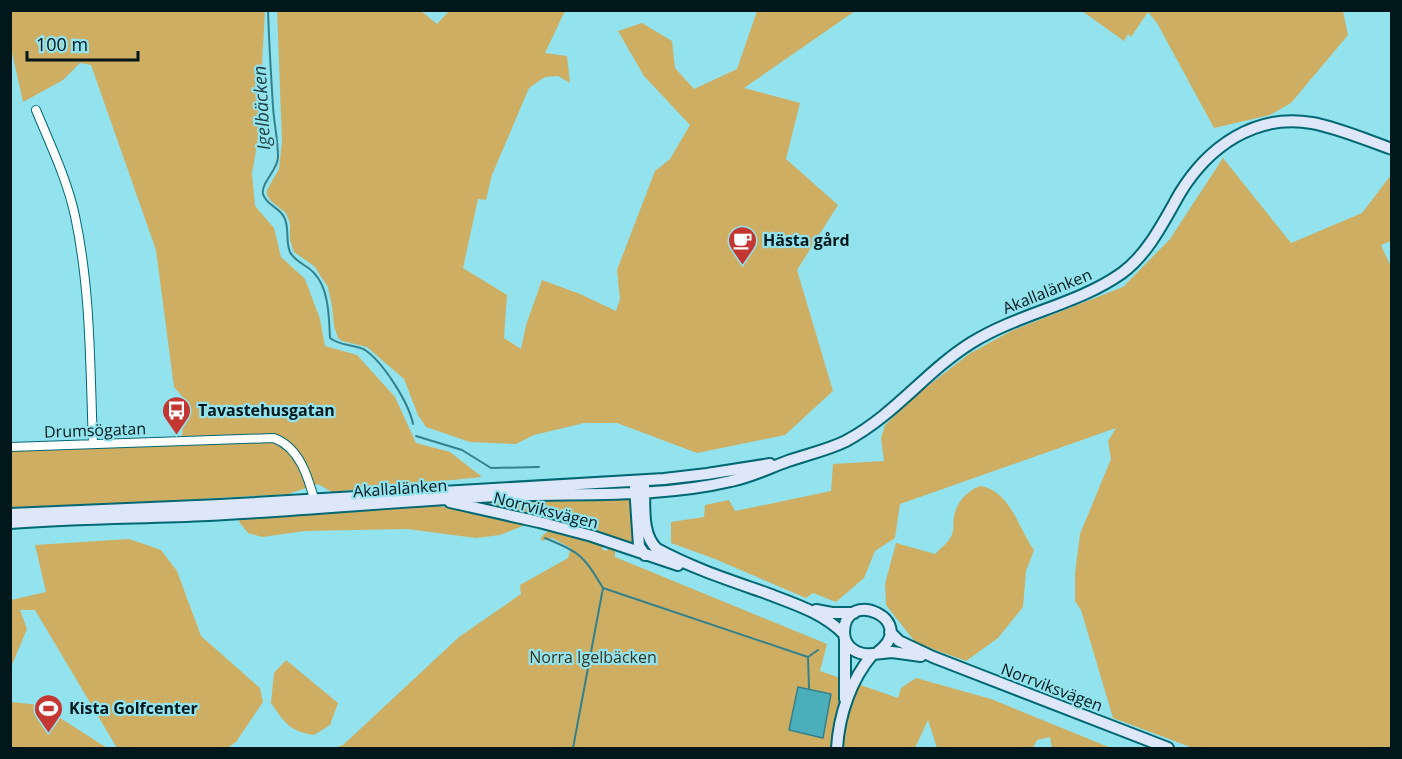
<svg xmlns="http://www.w3.org/2000/svg" width="1402" height="759" font-family="'Open Sans',sans-serif">
	<style>
		.green { fill: #ceae63 }
		.water { fill: #4aaebb; stroke: #34818b; stroke-width: 1.5 }
		.lines { fill: none; stroke-linecap: round; stroke-linejoin: round }
		.stream { stroke: #34818b; stroke-width: 2 }
		.street-casing { stroke: #006872; stroke-width: 10 }
		.secondary-casing { stroke: #006872; stroke-width: 14 }
		.street { stroke: #fff; stroke-width: 8 }
		.secondary { stroke: #dee6f9; stroke-width: 10 }
		.labels { text-anchor: middle; dominant-baseline: central; stroke-width: 4.5; stroke-linejoin: round; paint-order: stroke }
		.poi-label { font-size: 16px; font-weight: bold; fill: #00171b; stroke: #92e3ee; text-anchor: start }
		.street-label { font-size: 16px; fill: #00171b; stroke: #92e3ee }
		.park-label { font-size: 16px; fill: #3c331d; stroke: #92e3ee }
		.water-label { font-size: 18px; font-style: italic; fill: #1d3c40; stroke: #92e3ee }
	</style>
	<rect width="100%" height="100%" fill="#92e3ee"/>
	<!-- green -->
	<path class="green" d="M11,11H265L262,64L261,121L252,173L255,206L274,228L281,257L305,279L320,319L325,346L357,355L395,397L416,443L450,452L482,477L332,492L318,484L288,494L11,510L10,451L181,443L186,401L174,387L156,250L91,65L80,63L63,80L23,102L11,48Z
		M277,11H421L437,24L449,11H565L545,53L567,56L570,83L558,76L545,77L529,88L492,175L486,200L478,199L463,268L507,295L504,338L521,349L526,325L542,280L580,294L616,311L620,299L617,270L655,171L670,159L690,125L644,76L618,31L642,23L672,41L675,68L694,89L737,69L757,11H855L744,88L800,103L786,159L838,205L797,270L833,391L785,435L697,453L617,423H584L534,435L516,444L470,442L426,427L418,415L404,379L367,347L342,341L338,338L334,326L332,306L328,287L314,266L294,252L290,240V223L286,213L271,201L267,195V190L279,169L282,141Z
		M1082,11H1343L1348,35L1291,103L1270,115L1214,128L1157,23L1148,12L1131,37L1128,34L1124,41Z
		M1223,158L1291,243L1362,213L1391,175V241L1381,245L1392,269L1391,748H1193L1113,718L1081,610L1075,601V573L1080,534L1111,459L1108,441L1116,428L900,504L895,538L875,551L864,578L836,602L813,593L806,598L715,559L671,543V522L704,517L705,505L729,500L735,511L831,491L833,464L884,461L881,438L885,425L915,396L969,354L1011,331L1123,287L1170,239Z
		M981,486C1011,492 1018,528 1034,550L1026,571L1023,607L998,638L966,661L916,643L886,605L885,584L896,543L935,554C942,547 951,541 953,531C954,527 953,521 954,517C956,503 968,489 981,486Z
		M630,498L636,545L468,501Z
		M434,505L528,524L500,535L476,538L407,529L305,531L262,537L248,533L240,523L238,517Z
		M548,531L591,541L602,546L603,550L606,551L608,549L615,550V557L827,644L820,671L898,698L901,688L916,678L991,699L1111,748H1052L1050,737L1037,740L1033,748H937L928,720L915,748H334L343,745L459,637L521,594L520,585L568,558L571,548L552,538L542,541L541,537Z
		M129,539L161,550L177,571L201,636L260,688L263,702L236,742L227,748H117L35,610H20L27,629L11,667V600L46,592L35,545Z
		M286,660L338,703L330,725L314,735C289,731 285,723 271,703L274,673Z
		M11,702L40,705L107,748H11Z"/>
	<!-- water -->
	<path class="water" d="M798,687L831,694L823,738L789,730Z"/>
	<g class="lines">
		<!-- stream -->
		<path class="stream" d="M268,10C269,43 271,75 273,107C274,123 278,140 278,157C278,170 261,182 263,194C266,205 279,207 284,217C290,228 285,241 290,252C295,262 307,265 314,273C329,288 329,318 330,338C342,347 354,344 365,350C383,362 409,403 413,424
			M416,436L462,450L491,468L539,467
			M545,538C581,553 583,555 603,588L573,748
			M603,588L808,657L809,689
			M808,657L818,650"/>
		<defs>
			<path id="street" d="M36,110C50,144 67,179 75,216C91,291 90,368 93,444
				M10,447L274,438C300,448 308,477 315,502"/>
			<path id="secondary" d="M635,486L639,546L645,555
				M644,486C645,506 641,534 657,549C692,568 729,580 766,593C794,604 822,612 844,634
				M450,502L539,522L592,536L678,565
				M10,514L220,505L664,479L707,474L770,464
				M10,523C76,518 142,518 208,515C304,510 400,501 496,496C574,492 655,499 731,481C751,477 769,468 788,461C808,454 828,450 846,441C896,414 925,372 971,343C1019,313 1077,305 1122,273C1148,254 1164,221 1180,193C1208,147 1255,113 1312,123C1339,128 1366,140 1392,149
				M816,610L832,613H854
				M890,632L899,641L933,657L1168,748
				M845,640V699
				M873,654C859,656 844,648 844,632C845,586 920,621 878,652
				M837,748C839,715 851,679 873,654L892,652L921,656"/>
		</defs>
		<!-- street casing -->
		<use href="#street" class="street-casing"/>
		<!-- secondary casing -->
		<use href="#secondary" class="secondary-casing"/>
		<!-- street -->
		<use href="#street" class="street"/>
		<!-- secondary -->
		<use href="#secondary" class="secondary"/>
	</g>
	<!-- icons -->
	<defs>
		<symbol id="cafe-pin" viewBox="-11 -11 22 30"><path d="M0 17L-7.5 6A9.5 9.5 0 1 1 7.5 6Z" fill="#c43632" stroke="#92e3ee"/><path d="M-5.5-4.5H6V0H3Q3 3.5 0 3.5H-2.5Q-5.5 3.5-5.5 0ZM3-3.2v2h1.7v-2ZM-6 4.5H4V6H-6Z" fill="#fff"/></symbol>
		<symbol id="bus-pin" viewBox="-11 -11 22 30"><path d="M0 17L-7.5 6A9.5 9.5 0 1 1 7.5 6Z" fill="#c43632" stroke="#92e3ee"/><path d="M-5-6H5V4H4V6H2V4H-2V6H-4V4H-5ZM-3.5-4V0h7V-4ZM-3.5 1.2v1.5H-2V1.2ZM2 1.2v1.5H3.5V1.2Z" fill="#fff"/></symbol>
		<symbol id="stadium-pin" viewBox="-11 -11 22 30"><path d="M0 17L-7.5 6A9.5 9.5 0 1 1 7.5 6Z" fill="#c43632" stroke="#92e3ee"/><path d="M0-5a6.5 5 0 1 0 0 10a6.5 5 0 1 0 0-10ZM-3.5-1.8h7v3.6h-7Z" fill="#fff"/></symbol>
	</defs>
	<g fill-rule="evenodd">
		<use href="#cafe-pin" x="726" y="224" width="33" height="45"/>
		<use href="#bus-pin" x="160" y="394" width="33" height="45"/>
		<use href="#stadium-pin" x="32" y="692" width="33" height="45"/>
	</g>
	<g class="labels">
		<!-- poi labels -->
		<g class="poi-label">
			<text x="763" y="240">Hästa gård</text>
			<text x="198" y="410">Tavastehusgatan</text>
			<text x="69" y="708">Kista Golfcenter</text>
		</g>
		<!-- street labels -->
		<g class="street-label">
			<text transform="translate(1047 291) rotate(-22)">Akallalänken</text>
			<text transform="translate(95 430) rotate(-2)">Drumsögatan</text>
			<text transform="translate(400 488) rotate(-4)">Akallalänken</text>
			<text transform="translate(546 510) rotate(14)">Norrviksvägen</text>
			<text transform="translate(1052 687) rotate(21)">Norrviksvägen</text>
		</g>
		<!-- park labels -->
		<g class="park-label">
			<text x="593" y="657">Norra Igelbäcken</text>
		</g>
		<!-- water labels -->
		<g class="water-label">
			<text transform="translate(261 108) rotate(-93)">Igelbäcken</text>
		</g>
	</g>
	<!-- border -->
	<rect width="1402" height="759" fill="none" stroke="#00171b" stroke-width="24"/>
	<!-- scale -->
	<path d="M27 51v9h111v-9" fill="none" stroke="#00171b" stroke-width="3"/>
	<text x="36" y="51" font-size="18" fill="#00171b" stroke="#92e3ee" stroke-width="4.5" paint-order="stroke">100 m</text>
</svg>
